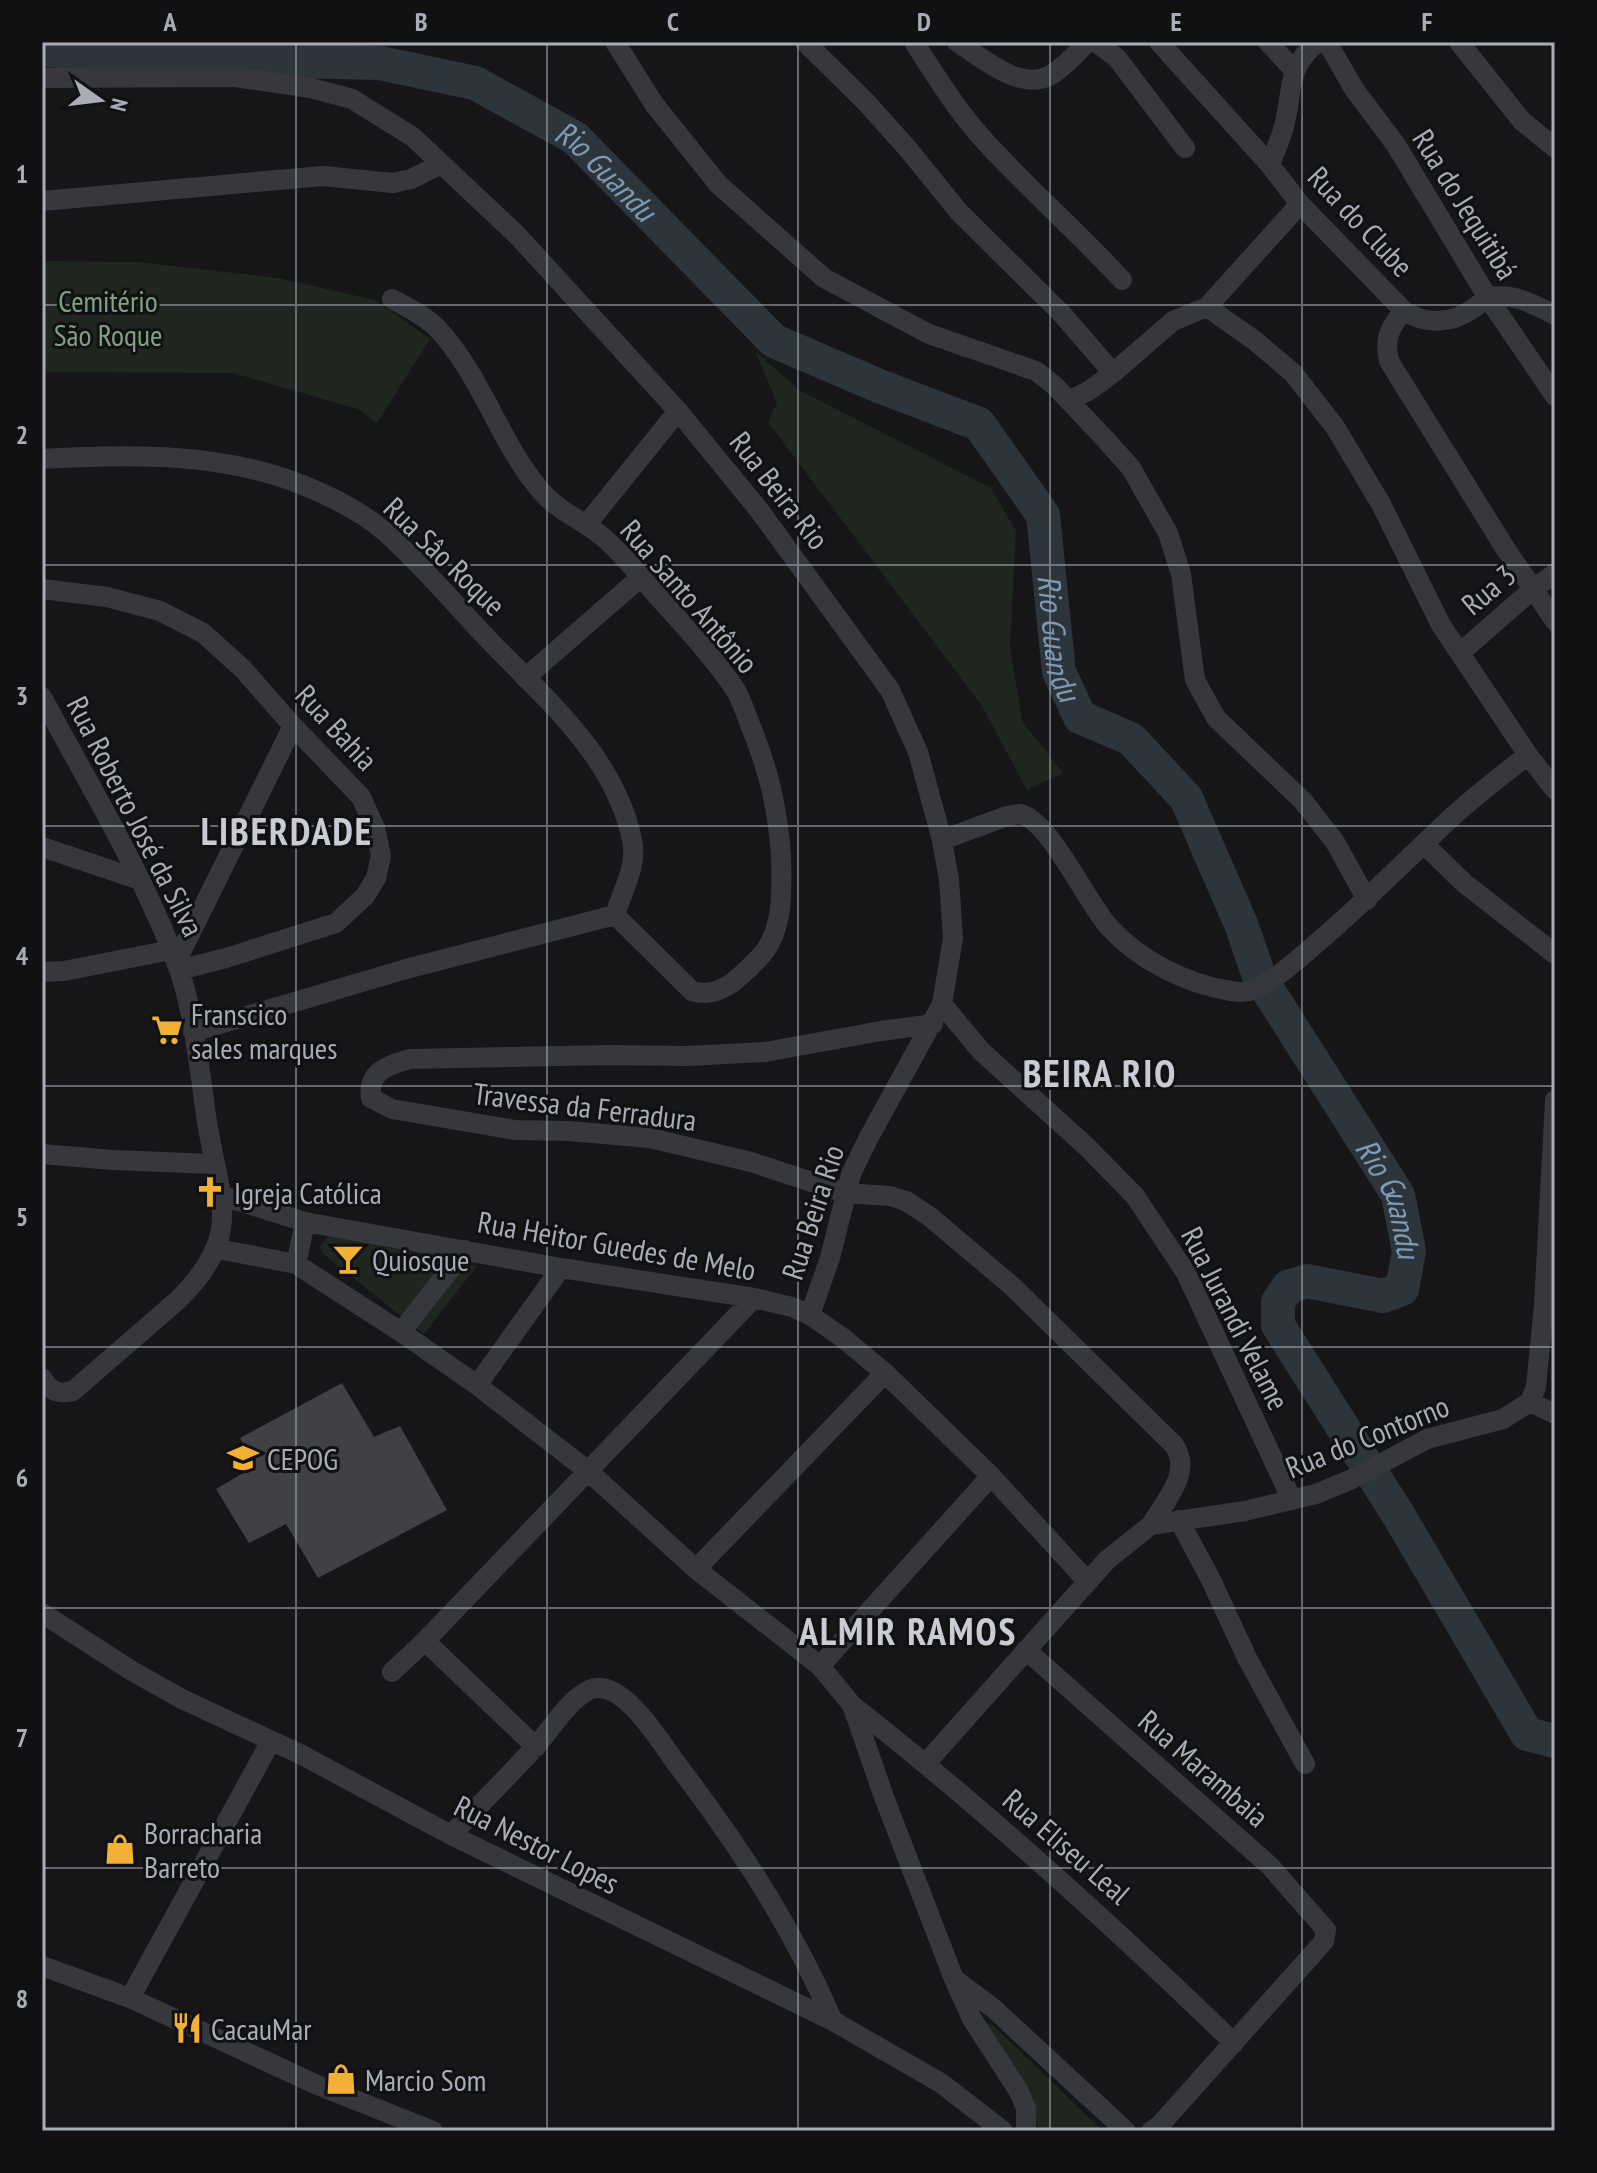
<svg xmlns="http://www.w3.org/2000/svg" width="1597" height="2173" font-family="'PT Sans Narrow',sans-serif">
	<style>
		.green { fill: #1e261f }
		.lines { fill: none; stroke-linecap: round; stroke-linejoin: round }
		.river { stroke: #2c353c; stroke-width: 34 }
		.building { fill: #404145 }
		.street { stroke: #37383d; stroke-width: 20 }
		.grid { fill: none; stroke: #a8adb8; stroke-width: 2; stroke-opacity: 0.55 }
		.labels { text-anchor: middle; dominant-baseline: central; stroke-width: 6; stroke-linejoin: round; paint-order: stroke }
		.street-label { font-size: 30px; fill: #a8adb8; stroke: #111113 }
		.park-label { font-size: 30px; fill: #7fa381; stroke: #111113 }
		.poi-label { font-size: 30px; fill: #a8adb8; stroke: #111113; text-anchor: start }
		.water-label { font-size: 32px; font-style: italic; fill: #7f9bb3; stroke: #111113 }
		.district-label { font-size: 38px; font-weight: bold; letter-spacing: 2px; fill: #c9ccd4; stroke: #111113 }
		.neatline { fill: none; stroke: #a8adb8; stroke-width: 3 }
		.grid-label { font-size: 26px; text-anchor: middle; font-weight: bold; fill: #a8adb8 }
	</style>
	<rect width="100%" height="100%" fill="#161618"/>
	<!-- green -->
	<path class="green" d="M42,261L138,262L278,278L375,300L430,339L377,423L358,409L233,373L42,372Z
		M755,351L799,390L991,488L1016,531L1010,646L1022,721L1063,773L1027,790L982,706L768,422L777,403Z
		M327,1237H339L477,1266L424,1334L322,1253L320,1246Z
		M986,2022L995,2027L1103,2131H1039L1033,2110Z"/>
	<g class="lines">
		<!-- river -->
		<path class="river" id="s1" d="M42,50L244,60L380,63L475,83L575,138L774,341L879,386L979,424L1043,515L1059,672L1080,717L1131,739L1186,798L1241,924L1259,976L1398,1195L1409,1251L1402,1289L1383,1296L1307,1281L1288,1287L1278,1302V1325L1399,1516L1527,1734L1555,1741"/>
	</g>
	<!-- building -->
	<path class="building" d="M342,1383L374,1437L400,1426L447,1510L318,1578L286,1524L249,1543L216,1489L255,1466L240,1438Z"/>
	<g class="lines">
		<!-- street -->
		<path class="street" d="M615,42L654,104L718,184L824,278L929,334L1036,371L1055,386L1106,440L1131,468L1168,533L1181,574L1195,680L1216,718L1303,801L1335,842L1367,900
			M805,42L865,101L908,149L959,212L1062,314L1113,373
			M914,42C935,75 956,109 982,138C1027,188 1077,231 1122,280
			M957,42C981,57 1019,91 1049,76C1064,68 1076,53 1088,42
			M1096,42L1117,58L1185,148
			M1159,42L1270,165L1300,204L1404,311C1389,328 1384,339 1389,361L1505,548L1555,621
			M1268,42L1293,69
			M1327,42L1354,89L1396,145L1488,298L1555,396
			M1459,42L1522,121L1555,148
			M42,78L235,77L311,88L352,99L413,137L517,235L678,411L759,510L890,690L918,752L942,840L949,880L953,938L942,1004L868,1139L851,1174L830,1258L810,1315
			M1270,165C1275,151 1282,137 1285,122C1293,88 1287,66 1318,42
			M42,201L323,176L393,183L411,179L441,164
			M392,299C407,307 425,316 437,328C482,376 499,442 541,491C559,512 583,520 604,538C625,556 643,580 661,600C687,629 713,657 735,689C741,699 745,711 749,722C768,767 778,808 781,857C782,891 784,933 758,959C739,978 719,1000 692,991L615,915
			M1207,307L1254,340L1293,373L1335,427L1381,504L1441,625L1528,755L1555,790
			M1404,311C1427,325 1452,324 1474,308C1479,305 1484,299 1489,298C1511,291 1537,306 1555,315
			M1069,401L1090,390L1113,373L1173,321L1207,307L1300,204
			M42,459C129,454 223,452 305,486C332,497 362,512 384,531C420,563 452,601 485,636C541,695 615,755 632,840C638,866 622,891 615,915
			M586,525L678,411
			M42,589L107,597L160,611L203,633L243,669L293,726L361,797L375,828L381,856L376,878L365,896L336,923L226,958L179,970
			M1461,652L1532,590L1555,573
			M525,678L641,577
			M42,697C89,785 143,873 178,967C194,1010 200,1075 207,1122C220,1201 244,1235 178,1300L73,1391C58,1395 50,1391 42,1378
			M942,840L1007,816C1009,816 1017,814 1019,814C1048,817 1087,903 1109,927C1139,960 1186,984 1231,991C1236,992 1244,992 1249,991C1270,985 1301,957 1318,942C1365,902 1407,859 1452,817C1476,795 1502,775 1528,755
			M1425,845L1464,883L1555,954
			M42,847L140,880
			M176,962L293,726
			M42,972L64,971L171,950
			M942,1004L981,1051L1087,1147L1135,1196L1186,1273L1292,1500
			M933,1024L881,1031L765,1052L687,1056L610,1055L410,1059C389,1065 367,1071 371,1098L392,1109L515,1130L569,1131L650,1138L751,1162L845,1193L890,1196L906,1201L929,1216L1012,1286L1174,1445C1193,1472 1165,1501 1151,1525
			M193,1032L406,969L615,915
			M42,1154L113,1160L214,1164
			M223,1196L305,1222L561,1268L754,1298L792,1307L810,1315L843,1338L885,1373L991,1476L1088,1582
			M218,1249L296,1264L401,1332L477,1385L588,1471L696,1569L820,1666L852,1705L884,1797L954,1979L972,2019L1018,2090L1026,2108V2131
			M296,1264L305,1222
			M401,1332L465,1250
			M477,1385L561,1268
			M1530,1402L1555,1414
			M1179,1520L1210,1578L1247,1658L1305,1764
			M696,1569L885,1373
			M42,1613L132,1671L182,1699L302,1755L451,1835L833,2021L941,2083L1003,2131
			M425,1641L536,1747
			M1026,1650L1270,1866L1326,1930L1324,1941L1310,1957L1159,2126L1151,2131
			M820,1666L991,1476
			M392,1672L425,1641L754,1298
			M852,1705C986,1810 1111,1924 1234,2043
			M926,1763L1107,1560L1151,1525L1245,1511L1316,1494L1352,1479L1427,1439L1503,1419L1530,1402L1536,1387L1544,1305L1555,1100
			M451,1835C479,1805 508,1777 535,1747C551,1730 567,1701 589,1690C621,1675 661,1743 676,1763C739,1846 792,1926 833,2021
			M42,1966L130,1998L315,2084L433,2131
			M957,1981L993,2008L1126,2131
			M130,1998L271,1741"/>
	</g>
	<!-- grid -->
	<path class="grid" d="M296,42V2131M547,42V2131M798,42V2131M1050,42V2131M1302,42V2131M42,305H1555M42,565H1555M42,826H1555M42,1086H1555M42,1347H1555M42,1608H1555M42,1868H1555"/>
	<!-- icons -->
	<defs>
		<symbol id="supermarket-bare" viewBox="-9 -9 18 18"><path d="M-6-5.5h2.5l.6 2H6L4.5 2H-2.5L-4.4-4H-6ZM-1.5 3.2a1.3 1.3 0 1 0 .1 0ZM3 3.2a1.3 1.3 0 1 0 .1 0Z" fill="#f2b134" stroke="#111113" stroke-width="2.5" paint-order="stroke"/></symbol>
		<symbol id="church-bare" viewBox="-9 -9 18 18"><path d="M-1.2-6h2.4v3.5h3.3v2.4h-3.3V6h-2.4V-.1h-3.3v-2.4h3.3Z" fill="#f2b134" stroke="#111113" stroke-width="2.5" paint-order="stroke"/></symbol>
		<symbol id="bar-bare" viewBox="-9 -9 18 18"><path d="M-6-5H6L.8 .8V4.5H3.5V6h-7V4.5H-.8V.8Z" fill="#f2b134" stroke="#111113" stroke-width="2.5" paint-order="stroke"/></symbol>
		<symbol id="school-bare" viewBox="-9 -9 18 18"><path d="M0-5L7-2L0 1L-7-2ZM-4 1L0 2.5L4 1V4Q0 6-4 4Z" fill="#f2b134" stroke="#111113" stroke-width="2.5" paint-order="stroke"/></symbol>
		<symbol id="shop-bare" viewBox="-9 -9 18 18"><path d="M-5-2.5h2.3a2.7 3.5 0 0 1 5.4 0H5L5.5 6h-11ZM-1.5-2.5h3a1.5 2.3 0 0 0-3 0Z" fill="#f2b134" stroke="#111113" stroke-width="2.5" paint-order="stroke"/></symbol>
		<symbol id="restaurant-bare" viewBox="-9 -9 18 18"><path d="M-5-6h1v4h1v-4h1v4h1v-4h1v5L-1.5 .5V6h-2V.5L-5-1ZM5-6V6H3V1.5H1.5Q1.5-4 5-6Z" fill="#f2b134" stroke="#111113" stroke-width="2.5" paint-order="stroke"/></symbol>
	</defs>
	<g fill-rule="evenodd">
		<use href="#supermarket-bare" x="145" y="1008" width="44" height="44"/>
		<use href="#church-bare" x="188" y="1170" width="44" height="44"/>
		<use href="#bar-bare" x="326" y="1237" width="44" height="44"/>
		<use href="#school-bare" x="221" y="1436" width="44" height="44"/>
		<use href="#shop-bare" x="98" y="1827" width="44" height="44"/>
		<use href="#restaurant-bare" x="165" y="2006" width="44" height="44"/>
		<use href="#shop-bare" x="319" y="2057" width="44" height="44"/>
	</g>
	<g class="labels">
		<!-- street labels -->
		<g class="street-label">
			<text transform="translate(1466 204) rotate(58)">Rua do Jequitibá</text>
			<text transform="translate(1361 221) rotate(47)">Rua do Clube</text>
			<text transform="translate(780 490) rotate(52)">Rua Beira Rio</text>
			<text transform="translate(445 556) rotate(44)">Rua Sâo Roque</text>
			<text transform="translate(1488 589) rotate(-40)">Rua 3</text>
			<text transform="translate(690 596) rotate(49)">Rua Santo Antônio</text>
			<text transform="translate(337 727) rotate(47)">Rua Bahia</text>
			<text transform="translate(136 816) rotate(63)">Rua Roberto José da Silva</text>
			<text transform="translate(585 1106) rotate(7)">Travessa da Ferradura</text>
			<text transform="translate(812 1212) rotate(-72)">Rua Beira Rio</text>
			<text transform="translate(617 1245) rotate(10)">Rua Heitor Guedes de Melo</text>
			<text transform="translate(1236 1318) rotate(63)">Rua Jurandi Velame</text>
			<text transform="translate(1367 1436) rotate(-22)">Rua do Contorno</text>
			<text transform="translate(1204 1768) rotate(41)">Rua Marambaia</text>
			<text transform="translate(537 1844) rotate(27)">Rua Nestor Lopes</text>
			<text transform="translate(1067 1846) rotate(41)">Rua Eliseu Leal</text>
		</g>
		<!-- park labels -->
		<g class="park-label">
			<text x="108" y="300">Cemitério<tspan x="108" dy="34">São Roque</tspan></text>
		</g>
		<!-- poi labels -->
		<g class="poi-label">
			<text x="191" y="1013">Franscico<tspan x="191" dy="34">sales marques</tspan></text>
			<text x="234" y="1192">Igreja Católica</text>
			<text x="372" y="1259">Quiosque</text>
			<text x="267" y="1458">CEPOG</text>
			<text x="144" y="1832">Borracharia<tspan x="144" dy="34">Barreto</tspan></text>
			<text x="211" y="2028">CacauMar</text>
			<text x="365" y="2079">Marcio Som</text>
		</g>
		<!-- water labels -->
		<g class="water-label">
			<text stroke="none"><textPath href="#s1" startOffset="594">Rio Guandu</textPath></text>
			<text stroke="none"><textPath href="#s1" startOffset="1290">Rio Guandu</textPath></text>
			<text stroke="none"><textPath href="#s1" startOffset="1962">Rio Guandu</textPath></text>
		</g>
		<!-- district labels -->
		<g class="district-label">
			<text x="287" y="830">LIBERDADE</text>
			<text x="1100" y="1072">BEIRA RIO</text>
			<text x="908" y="1630">ALMIR RAMOS</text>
		</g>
	</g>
	<!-- border -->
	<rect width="1597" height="2173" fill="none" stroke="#111113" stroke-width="88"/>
	<!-- north arrow -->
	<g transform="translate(100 100) rotate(104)" stroke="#111113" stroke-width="6" paint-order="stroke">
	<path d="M0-6L14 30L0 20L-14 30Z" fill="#a8adb8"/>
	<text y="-12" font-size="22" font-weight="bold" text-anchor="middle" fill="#a8adb8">N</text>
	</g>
	<rect x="44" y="44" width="1509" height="2085" class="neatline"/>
	<g class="grid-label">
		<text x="170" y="31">A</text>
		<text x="421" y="31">B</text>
		<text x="673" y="31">C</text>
		<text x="924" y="31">D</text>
		<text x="1176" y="31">E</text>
		<text x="1427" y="31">F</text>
		<text x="22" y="183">1</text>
		<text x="22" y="444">2</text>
		<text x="22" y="705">3</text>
		<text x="22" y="965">4</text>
		<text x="22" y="1226">5</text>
		<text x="22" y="1487">6</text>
		<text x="22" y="1747">7</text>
		<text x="22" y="2008">8</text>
	</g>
</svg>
